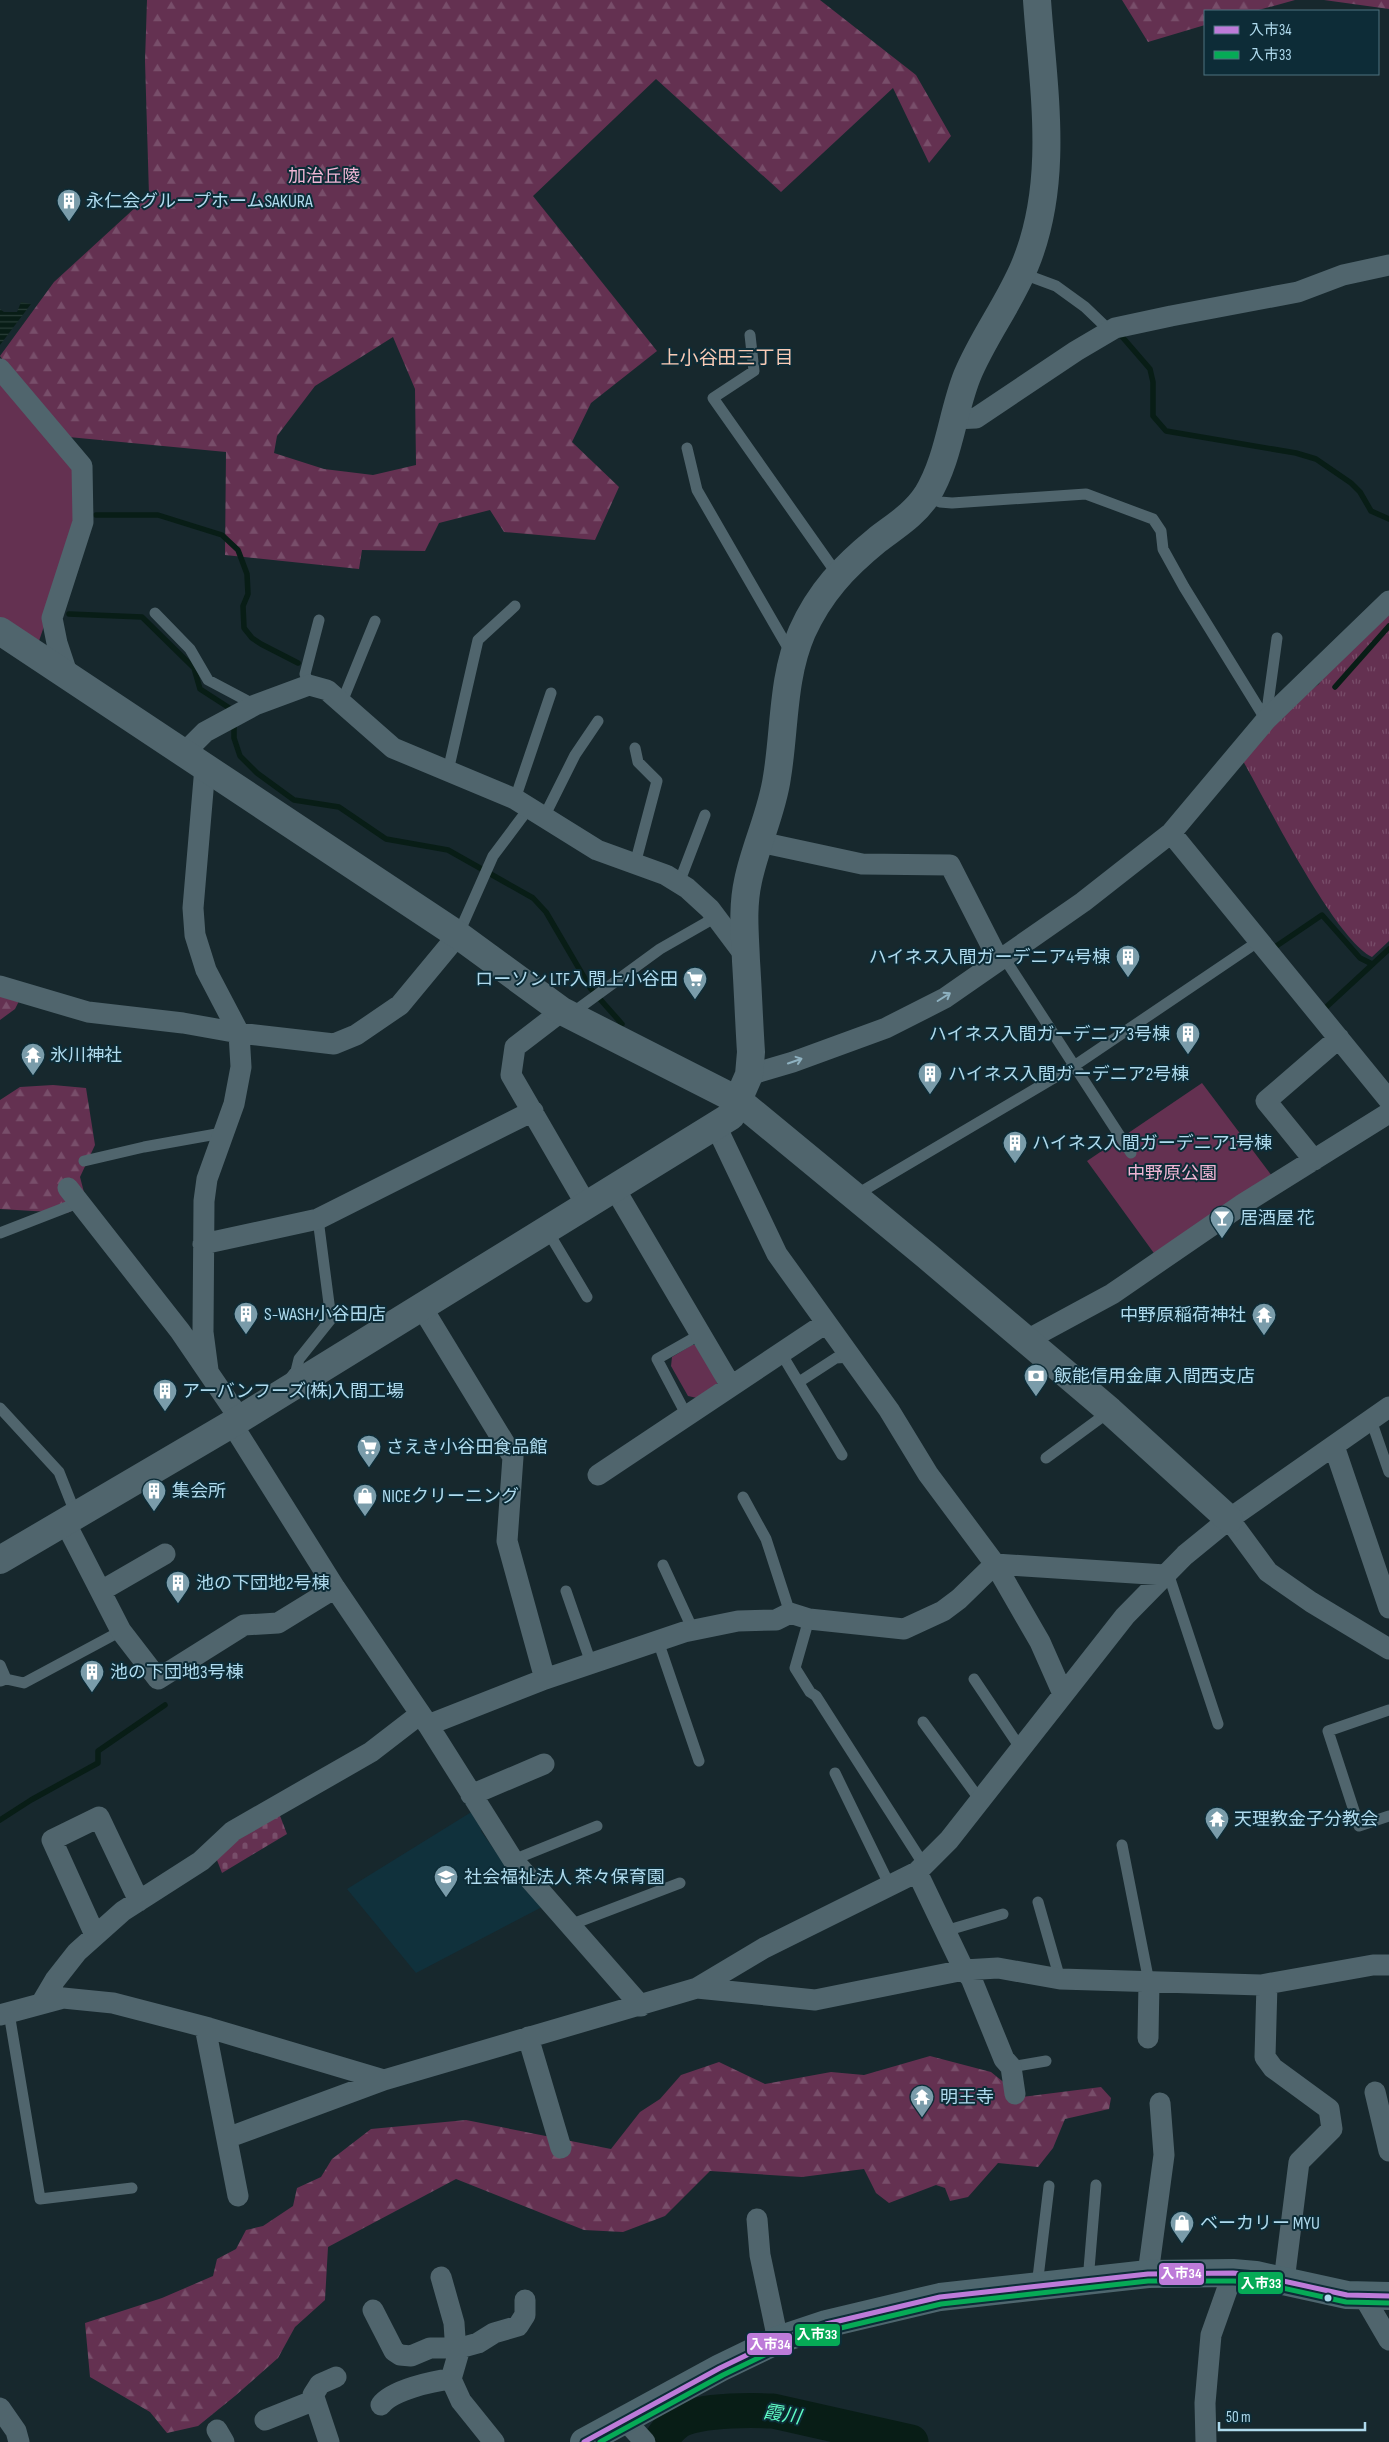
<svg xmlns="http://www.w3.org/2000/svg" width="1389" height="2442" font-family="'Sofia Sans Condensed','Noto Sans JP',sans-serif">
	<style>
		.built { fill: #10313c }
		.grass { fill: url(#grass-tufts) }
		.forest { fill: url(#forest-firs); fill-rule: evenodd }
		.cemetery { fill: url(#cemetery-stones) }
		.park { fill: #643151 }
		.water { fill: url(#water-rules) }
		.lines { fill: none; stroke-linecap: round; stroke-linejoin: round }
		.stream { stroke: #081d16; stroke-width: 5.5 }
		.river { stroke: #081d16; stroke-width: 35 }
		.service { stroke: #50656d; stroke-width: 11 }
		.minor { stroke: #50656d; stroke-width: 21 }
		.tertiary { stroke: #50656d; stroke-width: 28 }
		.primary { stroke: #4e666e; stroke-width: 28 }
		.bus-1-casing { stroke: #0d2c37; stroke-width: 9 }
		.bus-2-casing { stroke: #0d2c37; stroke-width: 9 }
		.bus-1 { stroke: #bd7bd9; stroke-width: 5 }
		.bus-2 { stroke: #06aa56; stroke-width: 5 }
		.oneway { stroke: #8eb1c0 }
		.bus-dot { fill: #afdaed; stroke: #0d2c37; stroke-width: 2 }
		.labels { text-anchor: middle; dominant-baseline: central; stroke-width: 4; stroke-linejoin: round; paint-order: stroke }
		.park-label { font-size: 18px; fill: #efb5d4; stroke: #0d2c37 }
		.poi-label { font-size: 18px; fill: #afdaed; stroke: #0d2c37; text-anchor: start }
		.neighbourhood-label { font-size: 19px; fill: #f9cbb6; stroke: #0d2c37 }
		.water-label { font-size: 19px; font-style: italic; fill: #5ffdc4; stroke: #0d2c37 }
		.line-badge { stroke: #0d2c37; stroke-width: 2 }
		.badge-label { font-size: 14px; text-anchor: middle; font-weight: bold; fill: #fff }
	</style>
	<defs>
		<pattern id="grass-tufts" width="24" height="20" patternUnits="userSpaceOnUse" patternTransform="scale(1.25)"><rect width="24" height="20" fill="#643151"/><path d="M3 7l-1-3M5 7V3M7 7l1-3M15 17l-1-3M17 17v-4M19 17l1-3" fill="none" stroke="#784e6a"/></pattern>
		<pattern id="forest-firs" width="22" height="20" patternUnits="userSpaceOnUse" patternTransform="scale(1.25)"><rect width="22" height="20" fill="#643151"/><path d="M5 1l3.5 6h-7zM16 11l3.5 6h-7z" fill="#784e6a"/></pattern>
		<pattern id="cemetery-stones" width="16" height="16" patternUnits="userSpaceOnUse" patternTransform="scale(1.25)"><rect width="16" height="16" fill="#643151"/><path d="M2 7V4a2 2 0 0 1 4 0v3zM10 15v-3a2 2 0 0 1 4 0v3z" fill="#784e6a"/></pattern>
		<pattern id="water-rules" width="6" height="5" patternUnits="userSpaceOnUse" patternTransform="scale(1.25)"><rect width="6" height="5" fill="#081d16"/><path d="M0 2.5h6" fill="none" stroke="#293d38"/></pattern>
	</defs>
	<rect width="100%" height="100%" fill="#17282d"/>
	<!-- built -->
	<path class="built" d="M473,1811L484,1826L481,1831L501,1859L544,1906L416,1973L347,1889Z"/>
	<!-- grass -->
	<path class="grass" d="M1389,613V941L1372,957C1334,938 1267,803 1243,761L1290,706L1319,684L1329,666Z"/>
	<!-- forest -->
	<path class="forest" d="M147,0H820L916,75L951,136L929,163L893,88L781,192L656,79L533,196L657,351L591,403L572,442L619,487L595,540L504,532L490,510L439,523L425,551L362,550L359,569L225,555L226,452L58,436L0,356L54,282L149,195L145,61ZM393,337L415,389L416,465L373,475L324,469L274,453L277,436L315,386Z
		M1122,0H1295L1255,11H1205V25L1148,42Z
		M1324,0H1389V9Z
		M0,989L21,997L15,1009L0,1020Z
		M53,1085L86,1088L95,1145L80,1177L87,1204L67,1213L0,1209V1100L20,1087Z
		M930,2056L991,2072L1022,2097L1101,2087L1111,2098L1109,2109L1065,2119L1053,2148L1038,2167L998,2163L968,2197L950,2201L945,2188L936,2185L889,2203L876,2193L864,2169L802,2177L710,2171L665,2216L623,2232L584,2230L456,2179L328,2247L325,2300L295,2327L278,2358L235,2396L198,2426L167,2433L150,2412L90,2377L85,2323L162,2298L213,2276L217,2259L236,2249L246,2230L263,2226L293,2206L297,2188L321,2177L332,2159L371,2129L466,2120L611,2149L640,2112L660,2099L681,2075L719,2062L765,2084L831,2072L864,2075Z"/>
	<!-- cemetery -->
	<path class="cemetery" d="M277,1808L287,1834L222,1873L213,1850Z"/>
	<!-- park -->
	<path class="park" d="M0,373L78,469L79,522L39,641L0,618Z
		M1202,1083L1272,1176L1156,1256L1087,1161Z
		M692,1345H700L718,1385L697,1398L688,1396L671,1366L672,1357Z"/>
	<!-- water -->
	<path class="water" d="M21,302L31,304L0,345V309L4,312H17Z"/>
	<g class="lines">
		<!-- stream -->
		<path class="stream" d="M1118,332L1150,369L1153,382V416L1166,431L1296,453L1316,459L1351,483L1360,492L1371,511L1389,519
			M96,515H158L222,535L238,550L247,574L248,594L243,606L244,628L252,638L261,644L298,663
			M69,614L142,617L194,668L200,689L234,711
			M1335,687L1389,626
			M234,723V738L240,756L257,773L294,800L339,807L386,839L448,850L533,898L546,912L591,989L622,1024
			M1272,949L1322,915L1360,958L1372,964
			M1322,1011L1389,949
			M0,1820L31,1800L98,1763V1751L165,1705"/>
		<!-- river -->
		<path class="river" d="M660,2442C666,2432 674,2422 685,2418C710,2410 747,2410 773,2411L911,2442"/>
		<!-- service -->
		<path class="service" d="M1021,273L1056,286L1085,307L1110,331
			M750,335L754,371L713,398L837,574
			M687,448L697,490L791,653
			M926,496L940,502L952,503L1086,494L1153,519L1161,531L1163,549L1184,587L1266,720
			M155,613L190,649L208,680L255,705
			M309,685L305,674L319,620
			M342,702L375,621
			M1266,718L1277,638
			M635,748L638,762L657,781L635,864
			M448,771L478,640L515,606
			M515,799L551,693
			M544,817L575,755L598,721
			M679,883L705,815
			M458,935L493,856L529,808
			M1003,956L1131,1153
			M571,1014L660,949L716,917
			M84,1161L144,1147L222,1133
			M854,1196L1074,1066L1259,941
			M547,1230L587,1297
			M0,1233L80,1202
			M781,1353L842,1455
			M289,1380L296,1371L299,1359L331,1319L318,1219
			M799,1382L836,1358L851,1357
			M0,1408L59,1472L76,1515
			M687,1416L657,1359L701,1334
			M1371,1420L1389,1472
			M1046,1458L1110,1411
			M743,1497L766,1539L790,1613
			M663,1565L693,1630
			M1168,1573L1218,1724
			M566,1591L591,1663
			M809,1619L795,1668L810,1692L816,1696L924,1865
			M658,1641L699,1761
			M0,1665L6,1679L1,1681
			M6,1679L24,1683L121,1631
			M974,1679L1021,1749
			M1389,1710L1328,1731L1359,1826L1389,1816
			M923,1722L980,1800
			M835,1773L890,1886
			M1122,1845L1149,1982
			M513,1860L597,1826
			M1038,1902L1060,1979
			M570,1925L680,1883
			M945,1931L1003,1914
			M9,2013L40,2199L132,2188
			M1011,2067L1046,2061
			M1088,2281L1096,2185
			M1037,2286L1049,2186"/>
		<!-- minor -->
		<path class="minor" d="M0,369L82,466L83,522L52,618L57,643L68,676
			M953,419L976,418L1076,351L1115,328L1171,316L1298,292L1343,275L1389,265
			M184,753L205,732L255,705L309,685L327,690L393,748L515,799L597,850L666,875L687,888L710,909L746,957
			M205,767L193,908L195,935L206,970L239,1033L241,1067L234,1104L207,1179L204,1201L203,1332L208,1370
			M1171,833L1389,1100
			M760,842L862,864L950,865L998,959
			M0,986L88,1012L183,1023L239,1033L334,1044L356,1035L400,1005L458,935
			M562,1011L515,1047L511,1075L587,1206
			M749,1075L793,1062L886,1028L945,998L1083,902L1171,833L1266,720L1389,601
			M716,1126L777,1254L889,1410L928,1474L995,1564L1040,1642L1063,1694
			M1314,1160L1266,1101L1339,1038
			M68,1188L180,1331L240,1419
			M615,1189L731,1386
			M203,1244L318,1219L533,1111
			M421,1306L513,1457L507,1541L545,1679
			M1027,1340L1112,1294L1243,1204L1389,1113
			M232,1424L335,1588L428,1725L513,1860L641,2006
			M1334,1446L1389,1608
			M598,1475L826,1323
			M1229,1519L1268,1572L1311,1602L1389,1649
			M65,1522L121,1631L158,1679L244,1625L278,1623L335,1588
			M101,1591L165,1554
			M428,1725L545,1679L684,1632L738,1621L776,1620L790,1613L809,1619L904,1629L943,1611L959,1599L995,1564L1165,1575
			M471,1795L544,1764
			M917,1872L964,1970L971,1978L1004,2059L1011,2067L1015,2094
			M95,1935L52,1840L99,1817L139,1901
			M1267,1984L1265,2057L1273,2068L1329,2109L1332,2129L1299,2162L1284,2281
			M697,1988L815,2000L964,1970L998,1968L1060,1979L1261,1985L1373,1965H1389
			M42,2002L55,1980L77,1952L123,1911L201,1861L233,1831L371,1752L419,1715
			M0,2015L63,1998L113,2003L209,2028L384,2080L697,1988L764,1948L917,1872L949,1840L1125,1616L1185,1555L1229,1519L1389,1407
			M205,2027L238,2196
			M528,2037L561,2148
			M1148,2038L1149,1982
			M1375,2092L1389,2151
			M227,2138L384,2080
			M757,2219L760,2255L778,2340
			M1148,2274L1164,2155L1160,2103
			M441,2277L454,2323L455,2338L460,2348L451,2379L461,2401L494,2442
			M1364,2297L1389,2340
			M373,2310L394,2351L400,2355L411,2356L430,2348H460L478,2343L494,2333L518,2326L525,2315V2300
			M315,2400L313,2395L320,2384L336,2377
			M381,2405C392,2390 433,2381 451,2379
			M0,2408L16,2431L19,2442
			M624,2419L645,2442
			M265,2420L315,2400L329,2442
			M217,2430L224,2442
			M1206,2442L1205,2403L1211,2335L1233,2273"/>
		<!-- tertiary -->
		<path class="tertiary" d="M0,631L458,935L562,1011L739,1101L927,1256L1110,1411L1229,1519
			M0,1560L240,1419L731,1116L749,1075L751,1052C749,1022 748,991 746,961C745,934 742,908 748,881C755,846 772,813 777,777C785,729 782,678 802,632C820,592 844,567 877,540C895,526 914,515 927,495C949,459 952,414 967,376C983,337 1009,304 1025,265C1060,180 1043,88 1037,0"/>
		<!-- primary -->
		<path class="primary" d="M584,2442L720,2368L778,2340L826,2324L940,2297L1148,2274L1233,2273L1256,2275L1347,2295L1389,2296"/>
		<defs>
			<path id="bus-1" d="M584,2442L720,2368L778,2340L826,2324L940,2297L1148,2274L1233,2273L1256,2275L1347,2295L1389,2296"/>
			<path id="bus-2" d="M600,2442L723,2375L781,2347L828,2331L941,2304L1148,2281H1233L1255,2282L1346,2302L1389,2303"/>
		</defs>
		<!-- bus-1 casing -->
		<use href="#bus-1" class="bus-1-casing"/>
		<!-- bus-2 casing -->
		<use href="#bus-2" class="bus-2-casing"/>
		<!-- bus-1 -->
		<use href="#bus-1" class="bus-1"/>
		<!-- bus-2 -->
		<use href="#bus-2" class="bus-2"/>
	</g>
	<!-- one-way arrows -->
	<defs><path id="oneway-shaft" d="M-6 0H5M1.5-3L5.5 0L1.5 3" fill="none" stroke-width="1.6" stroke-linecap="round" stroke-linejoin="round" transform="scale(1.25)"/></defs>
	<g class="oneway">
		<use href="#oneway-shaft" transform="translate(944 997) rotate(-32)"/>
		<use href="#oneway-shaft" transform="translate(795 1061) rotate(-19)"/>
	</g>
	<!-- icons -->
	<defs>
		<symbol id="building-pin" viewBox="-11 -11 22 30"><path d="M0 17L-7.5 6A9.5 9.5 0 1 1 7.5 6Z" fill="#7a9caa" stroke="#0d2c37"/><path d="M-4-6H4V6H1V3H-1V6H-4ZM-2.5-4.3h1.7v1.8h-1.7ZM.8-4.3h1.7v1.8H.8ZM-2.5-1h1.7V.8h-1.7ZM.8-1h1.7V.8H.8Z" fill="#fff"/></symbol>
		<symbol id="supermarket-pin" viewBox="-11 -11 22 30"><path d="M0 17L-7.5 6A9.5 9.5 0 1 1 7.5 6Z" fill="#7a9caa" stroke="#0d2c37"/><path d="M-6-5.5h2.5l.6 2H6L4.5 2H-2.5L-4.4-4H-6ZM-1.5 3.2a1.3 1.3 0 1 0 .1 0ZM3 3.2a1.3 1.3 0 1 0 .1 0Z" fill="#fff"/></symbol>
		<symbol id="temple-pin" viewBox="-11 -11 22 30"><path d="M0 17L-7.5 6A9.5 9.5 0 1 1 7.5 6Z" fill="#7a9caa" stroke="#0d2c37"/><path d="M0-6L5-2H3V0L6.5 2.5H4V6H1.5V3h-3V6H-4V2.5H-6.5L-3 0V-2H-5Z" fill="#fff"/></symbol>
		<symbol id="bar-pin" viewBox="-11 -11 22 30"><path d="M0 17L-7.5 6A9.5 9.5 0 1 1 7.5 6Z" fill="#7a9caa" stroke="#0d2c37"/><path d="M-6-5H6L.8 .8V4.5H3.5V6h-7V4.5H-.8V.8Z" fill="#fff"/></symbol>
		<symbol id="bank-pin" viewBox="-11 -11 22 30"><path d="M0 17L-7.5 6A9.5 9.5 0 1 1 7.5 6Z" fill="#7a9caa" stroke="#0d2c37"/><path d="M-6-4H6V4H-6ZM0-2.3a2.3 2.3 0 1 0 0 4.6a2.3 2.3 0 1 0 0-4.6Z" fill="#fff"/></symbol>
		<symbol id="shop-pin" viewBox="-11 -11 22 30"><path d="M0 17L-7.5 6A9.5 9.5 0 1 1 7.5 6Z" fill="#7a9caa" stroke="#0d2c37"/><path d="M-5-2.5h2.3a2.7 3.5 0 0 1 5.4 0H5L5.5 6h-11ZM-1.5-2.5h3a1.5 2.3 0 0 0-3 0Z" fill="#fff"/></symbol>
		<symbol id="school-pin" viewBox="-11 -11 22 30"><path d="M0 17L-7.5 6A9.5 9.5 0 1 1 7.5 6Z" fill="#7a9caa" stroke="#0d2c37"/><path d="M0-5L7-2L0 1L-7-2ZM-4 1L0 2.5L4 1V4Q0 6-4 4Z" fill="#fff"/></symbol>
	</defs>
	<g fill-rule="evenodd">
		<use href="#building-pin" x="55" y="187" width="28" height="38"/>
		<use href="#building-pin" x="1114" y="943" width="28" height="38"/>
		<use href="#supermarket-pin" x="681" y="965" width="28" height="38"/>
		<use href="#building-pin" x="1174" y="1020" width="28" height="38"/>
		<use href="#temple-pin" x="19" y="1041" width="28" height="38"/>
		<use href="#building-pin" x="916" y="1060" width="28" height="38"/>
		<use href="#building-pin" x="1001" y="1129" width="28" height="38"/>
		<use href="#bar-pin" x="1208" y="1204" width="28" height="38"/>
		<use href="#building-pin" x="232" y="1300" width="28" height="38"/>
		<use href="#temple-pin" x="1250" y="1301" width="28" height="38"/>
		<use href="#bank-pin" x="1022" y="1362" width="28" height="38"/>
		<use href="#building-pin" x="151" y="1377" width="28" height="38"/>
		<use href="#supermarket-pin" x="355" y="1433" width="28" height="38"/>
		<use href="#building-pin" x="140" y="1477" width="28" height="38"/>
		<use href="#shop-pin" x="351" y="1482" width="28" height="38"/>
		<use href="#building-pin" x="164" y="1569" width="28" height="38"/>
		<use href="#building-pin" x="78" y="1658" width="28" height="38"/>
		<use href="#temple-pin" x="1203" y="1805" width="28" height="38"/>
		<use href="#school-pin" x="432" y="1863" width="28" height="38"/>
		<use href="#temple-pin" x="908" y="2083" width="28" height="38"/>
		<use href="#shop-pin" x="1168" y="2209" width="28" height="38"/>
	</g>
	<!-- markers -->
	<circle class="bus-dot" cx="1328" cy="2298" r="4.5"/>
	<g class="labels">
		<!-- park labels -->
		<g class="park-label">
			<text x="324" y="176">加治丘陵</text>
			<text x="1172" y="1173">中野原公園</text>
		</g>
		<!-- poi labels -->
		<g class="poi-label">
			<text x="86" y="201">永仁会グループホームSAKURA</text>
			<text x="1110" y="957" text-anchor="end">ハイネス入間ガーデニア4号棟</text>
			<text x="678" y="979" text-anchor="end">ローソン LTF入間上小谷田</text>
			<text x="1170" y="1034" text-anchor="end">ハイネス入間ガーデニア3号棟</text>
			<text x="50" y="1055">氷川神社</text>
			<text x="948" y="1074">ハイネス入間ガーデニア2号棟</text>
			<text x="1032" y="1143">ハイネス入間ガーデニア1号棟</text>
			<text x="1240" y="1218">居酒屋 花</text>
			<text x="264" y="1314">S-WASH小谷田店</text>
			<text x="1246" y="1315" text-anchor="end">中野原稲荷神社</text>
			<text x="1054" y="1376">飯能信用金庫 入間西支店</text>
			<text x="182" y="1391">アーバンフーズ(株)入間工場</text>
			<text x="386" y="1447">さえき小谷田食品館</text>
			<text x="172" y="1491">集会所</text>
			<text x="382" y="1496">NICEクリーニング</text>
			<text x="196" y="1583">池の下団地2号棟</text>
			<text x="110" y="1672">池の下団地3号棟</text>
			<text x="1234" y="1819">天理教金子分教会</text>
			<text x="464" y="1877">社会福祉法人 茶々保育園</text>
			<text x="940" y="2097">明王寺</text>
			<text x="1200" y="2223">ベーカリー MYU</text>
		</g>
		<!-- neighbourhood labels -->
		<g class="neighbourhood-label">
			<text x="727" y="358">上小谷田三丁目</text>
		</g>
		<!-- water labels -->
		<g class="water-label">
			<text transform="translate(782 2415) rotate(9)">霞川</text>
		</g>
	</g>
	<g class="line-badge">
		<rect x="1158" y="2262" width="47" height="24" rx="5" fill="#bd7bd9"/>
		<rect x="1237" y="2271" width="47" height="24" rx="5" fill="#06aa56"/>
		<rect x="794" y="2323" width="47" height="24" rx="5" fill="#06aa56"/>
		<rect x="746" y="2332" width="47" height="24" rx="5" fill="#bd7bd9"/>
	</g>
	<g class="badge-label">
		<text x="1181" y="2278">入市34</text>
		<text x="1261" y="2288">入市33</text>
		<text x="817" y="2339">入市33</text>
		<text x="770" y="2349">入市34</text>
	</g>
	<!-- legend -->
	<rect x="1204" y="10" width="175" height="65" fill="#0d2c37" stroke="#4e7280"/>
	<rect x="1214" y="26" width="25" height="8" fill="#bd7bd9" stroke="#4e7280"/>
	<text x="1249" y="35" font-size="15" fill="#afdaed">入市34</text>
	<rect x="1214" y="51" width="25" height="8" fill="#06aa56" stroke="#4e7280"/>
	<text x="1249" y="60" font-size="15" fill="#afdaed">入市33</text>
	<!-- scale -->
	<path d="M1219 2422v8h146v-8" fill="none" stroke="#afdaed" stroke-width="2.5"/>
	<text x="1226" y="2422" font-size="15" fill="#afdaed" stroke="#0d2c37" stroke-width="4" paint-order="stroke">50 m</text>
</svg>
